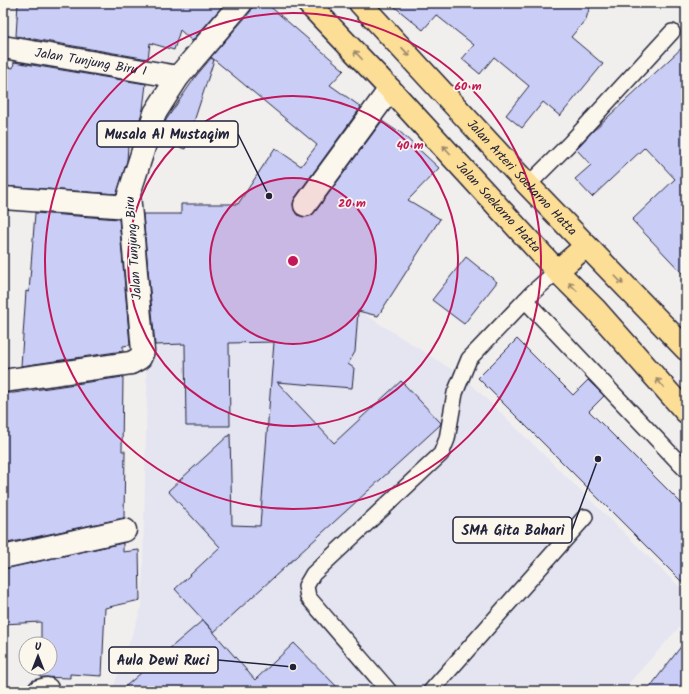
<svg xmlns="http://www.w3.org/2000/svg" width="689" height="694" font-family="Kalam,sans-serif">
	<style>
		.built { fill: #e5e5f1 }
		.building { fill: #cacef7; stroke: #22223b }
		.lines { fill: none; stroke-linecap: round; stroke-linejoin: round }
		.service-casing { stroke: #22223b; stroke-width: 18 }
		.minor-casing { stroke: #22223b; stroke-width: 25 }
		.primary-casing { stroke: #22223b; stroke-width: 25 }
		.service { stroke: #fbf7ec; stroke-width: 15 }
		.minor { stroke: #fbf7ec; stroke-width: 22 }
		.primary { stroke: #fdde96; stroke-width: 22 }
		.oneway { stroke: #9a896d }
		.ring { fill: none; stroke: #c2185b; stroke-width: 2 }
		.labels { text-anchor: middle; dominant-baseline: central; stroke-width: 3.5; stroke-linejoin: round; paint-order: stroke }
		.street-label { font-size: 13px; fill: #22223b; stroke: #fbf7ec }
		.centre { fill: #c2185b; stroke: #fbf7ec; stroke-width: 2 }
		.ring-label { font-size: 12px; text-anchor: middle; font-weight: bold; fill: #c2185b; stroke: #fbf7ec; stroke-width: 3.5; stroke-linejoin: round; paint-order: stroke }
		.leader { fill: none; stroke: #22223b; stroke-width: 1.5 }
		.callout-dot { fill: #22223b; stroke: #fbf7ec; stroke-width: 1.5 }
		.callout { fill: #fbf7ec; stroke: #22223b; stroke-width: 1.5 }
		.callout-label { font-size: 14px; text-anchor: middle; font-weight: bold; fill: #22223b }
	</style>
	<rect width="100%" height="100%" fill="#f1efee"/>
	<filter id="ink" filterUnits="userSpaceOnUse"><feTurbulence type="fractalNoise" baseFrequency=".025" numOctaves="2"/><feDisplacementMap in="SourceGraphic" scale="8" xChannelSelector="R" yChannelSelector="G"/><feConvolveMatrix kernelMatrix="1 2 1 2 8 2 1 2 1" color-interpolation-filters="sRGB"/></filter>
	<g filter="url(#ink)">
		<!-- built -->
		<path class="built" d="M282,262L464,377L686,593V620L622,691H117L114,685L142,606L147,387L140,269Z"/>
		<!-- building -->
		<path class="building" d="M18,3H225L192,41L180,30L174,50L150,43L148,59L16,36Z
			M253,3H266L344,70L330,85L361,107L295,198L293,204L294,210L297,215L304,217L310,216L315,212L382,121L397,131L398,130L439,168L408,200L440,219L378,316L358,311L355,352L348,364L354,368L352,388L277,382L334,443L401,381L441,423L440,425L214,632L175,589L220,547L168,491L230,434L232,525L260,526L274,342L229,343L230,426H186L185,344L155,345L143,214H181V204H238L275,148L301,166L317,145L211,57L251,11Z
			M390,3H591L586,19L571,37L603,64L560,116L543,102L522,128L506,115L529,86L494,57L480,74L462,59L474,45L436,15L423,30Z
			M686,44V277L632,220L675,179L645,147L592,197L575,179L591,165L576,149L593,131Z
			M211,58L214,60L185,149L159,140L166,120L196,76Z
			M14,62L146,84L143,109L136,132L132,131V145H128L127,161L117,194L3,186V66L13,68Z
			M35,213L119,219L130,345L123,346V351L21,366L26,291L29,292Z
			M466,257L497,282L464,324L432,300Z
			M517,339L573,395L588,380L604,396L589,411L686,508V586L478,378Z
			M123,377L122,451H125L124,518L3,544V393H14Z
			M123,543V552L139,550L140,600L105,608L102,676L70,674V678L40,677V668H50V644H41V622L3,624V569Z
			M203,620L255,680L294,643L341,691H120Z
			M686,640V691H647Z"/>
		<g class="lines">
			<defs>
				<path id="service" d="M528,185L570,143L672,32
					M525,300L686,470
					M389,691L308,597L306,586L313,574L441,454L447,439L455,393L469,359L532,293L557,271
					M431,691L585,517"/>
				<g id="minor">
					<path id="s1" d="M3,47L178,77"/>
					<path d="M3,198L129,207"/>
					<path d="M305,205L390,89"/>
					<path d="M3,381L131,363L140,358L143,351L129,194L155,113L178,77L241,3"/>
					<path d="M3,557L125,530"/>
					<path d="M39,691L47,689"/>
				</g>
				<g id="primary">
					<path id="s2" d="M308,3L390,89L557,271L595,309L686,412"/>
					<path id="s3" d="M360,3L528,185L686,349"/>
					<path d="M557,271L586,246"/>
				</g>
			</defs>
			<!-- service casing -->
			<use href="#service" class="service-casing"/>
			<!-- minor casing -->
			<use href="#minor" class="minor-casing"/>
			<!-- primary casing -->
			<use href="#primary" class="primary-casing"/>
			<!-- service -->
			<use href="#service" class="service"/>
			<!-- minor -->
			<use href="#minor" class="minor"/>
			<!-- primary -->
			<use href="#primary" class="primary"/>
		</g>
		<!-- one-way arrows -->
		<defs><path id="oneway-shaft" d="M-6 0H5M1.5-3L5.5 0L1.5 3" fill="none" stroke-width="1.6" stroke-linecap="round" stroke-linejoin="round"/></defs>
		<g class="oneway">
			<use href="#oneway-shaft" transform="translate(406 52) rotate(47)"/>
			<use href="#oneway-shaft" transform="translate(358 55) rotate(-134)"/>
			<use href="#oneway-shaft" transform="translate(447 150) rotate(-132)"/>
			<use href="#oneway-shaft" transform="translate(619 280) rotate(46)"/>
			<use href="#oneway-shaft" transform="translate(573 287) rotate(-135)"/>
			<use href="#oneway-shaft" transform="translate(660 383) rotate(-132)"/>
		</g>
	</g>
	<!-- distance rings -->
	<circle cx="293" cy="261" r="83" fill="#c2185b" fill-opacity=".12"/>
	<g class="ring">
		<circle cx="293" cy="261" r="83"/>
		<circle cx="293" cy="261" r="165"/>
		<circle cx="293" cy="261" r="248"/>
	</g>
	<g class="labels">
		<!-- street labels -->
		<g class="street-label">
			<text stroke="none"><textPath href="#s1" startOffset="89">Jalan Tunjung Biru I</textPath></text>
			<text stroke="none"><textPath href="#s3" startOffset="238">Jalan Arteri Soekarno Hatta</textPath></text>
			<text stroke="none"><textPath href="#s2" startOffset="279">Jalan Soekarno Hatta</textPath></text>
			<text transform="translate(134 248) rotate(-94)">Jalan Tunjung Biru</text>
		</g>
	</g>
	<circle cx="293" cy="261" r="6" class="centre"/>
	<g class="ring-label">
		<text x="468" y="90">60 m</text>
		<text x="410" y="149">40 m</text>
		<text x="352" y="207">20 m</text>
	</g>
	<!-- callouts -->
	<path class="leader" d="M269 196L238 134M598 459L572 530M293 667L218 660"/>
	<g class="callout-dot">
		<circle cx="269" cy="196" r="4"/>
		<circle cx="598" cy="459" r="4"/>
		<circle cx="293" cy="667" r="4"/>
	</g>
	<g class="callout">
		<rect x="97" y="121" width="141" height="26" rx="4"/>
		<rect x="453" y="517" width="119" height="26" rx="4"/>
		<rect x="109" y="647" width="109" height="26" rx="4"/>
	</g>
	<g class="callout-label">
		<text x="167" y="139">Musala Al Mustaqim</text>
		<text x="513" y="535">SMA Gita Bahari</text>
		<text x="163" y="665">Aula Dewi Ruci</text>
	</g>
	<!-- margin -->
	<rect width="689" height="694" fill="none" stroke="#fbf7ec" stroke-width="16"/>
	<rect x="8" y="8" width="673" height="678" fill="none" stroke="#22223b" stroke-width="1.5" filter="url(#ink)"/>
	<!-- north arrow -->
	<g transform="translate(38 656)"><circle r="19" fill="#fbf7ec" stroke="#a4a2a5"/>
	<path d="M0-3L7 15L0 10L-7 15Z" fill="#22223b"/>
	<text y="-6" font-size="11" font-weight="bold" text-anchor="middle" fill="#22223b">U</text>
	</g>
</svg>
